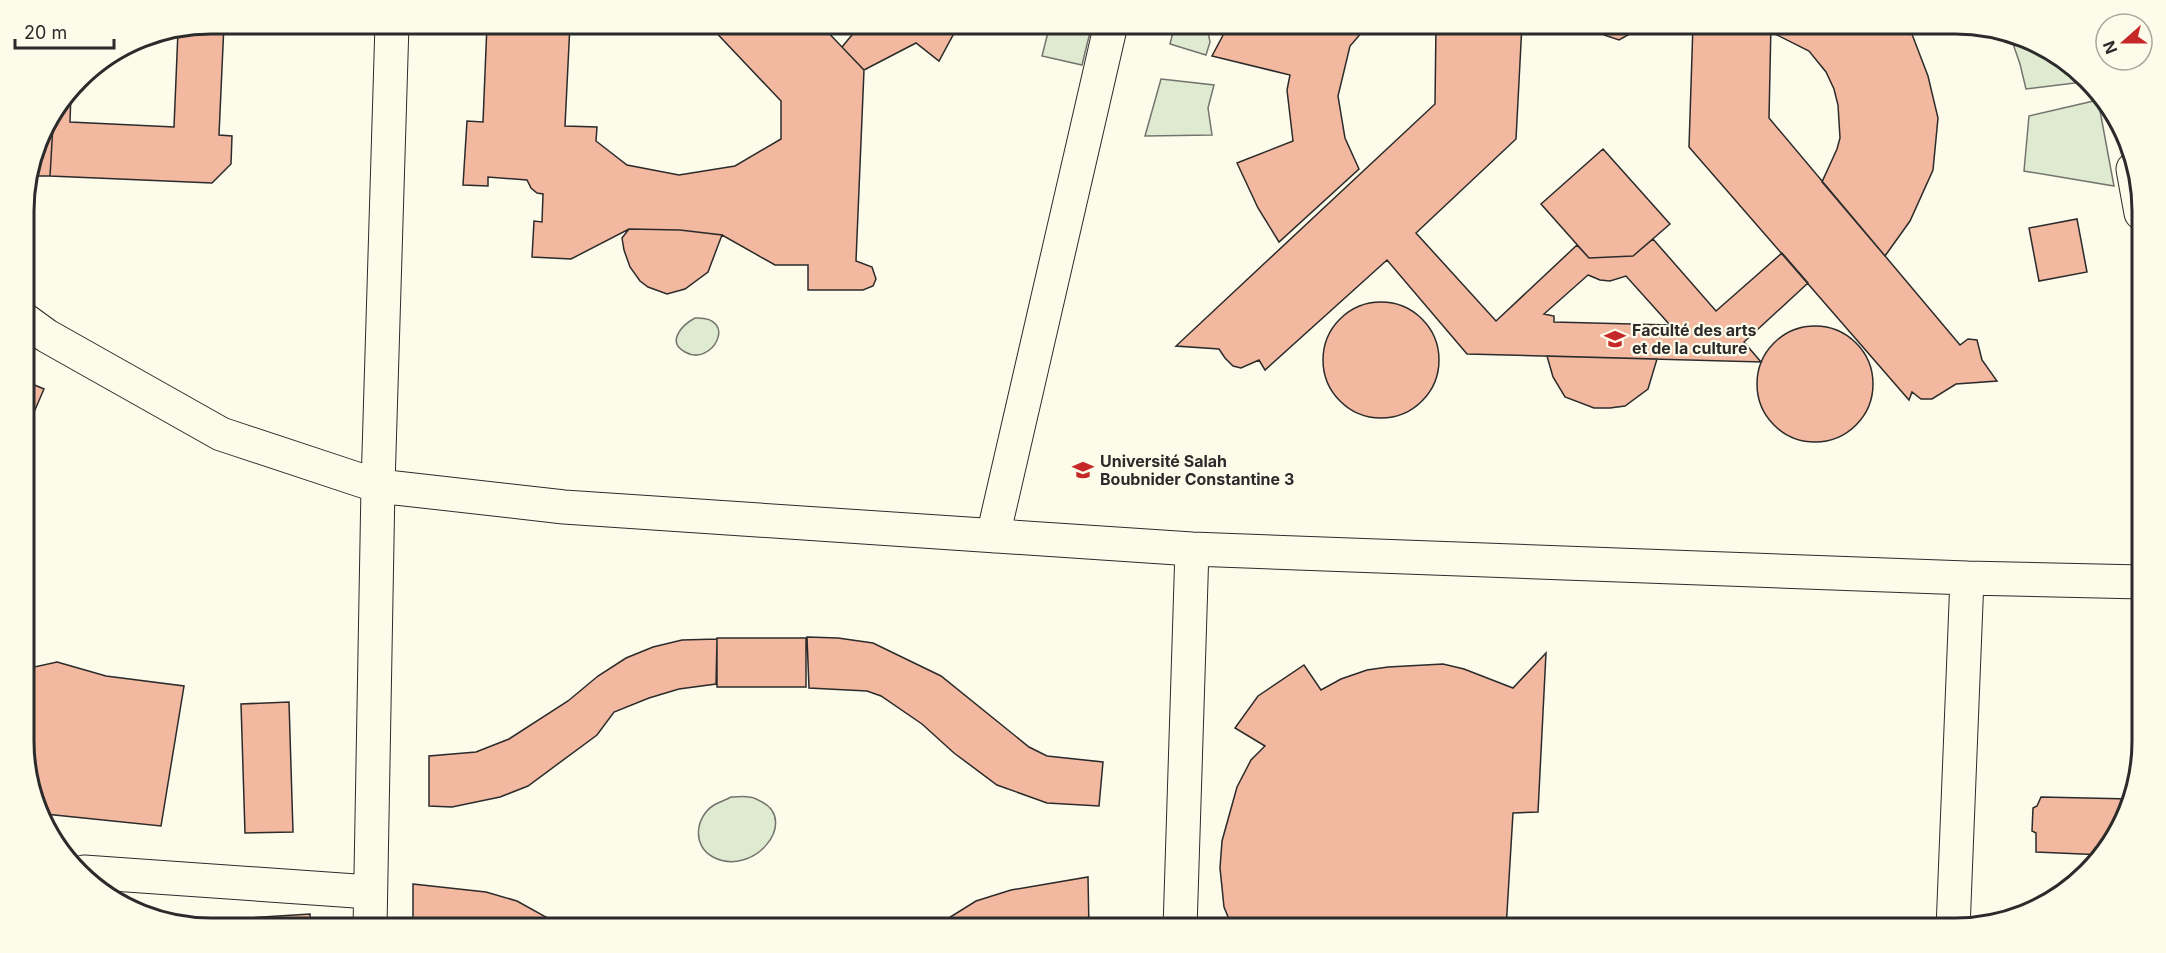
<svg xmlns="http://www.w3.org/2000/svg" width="2166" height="953" font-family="Inter,sans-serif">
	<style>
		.green { fill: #deebd1; stroke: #74746e; stroke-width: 1.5 }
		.building { fill: #f2b8a0; stroke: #2b2b2b; stroke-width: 1.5; fill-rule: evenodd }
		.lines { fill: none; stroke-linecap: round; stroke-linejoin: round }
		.minor-casing { stroke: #2b2b2b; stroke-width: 35 }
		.minor { stroke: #fdfbea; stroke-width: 33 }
		.labels { text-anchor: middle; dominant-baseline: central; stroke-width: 4.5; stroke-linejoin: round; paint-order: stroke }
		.poi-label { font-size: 16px; font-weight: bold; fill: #2b2b2b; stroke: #fdfbea; text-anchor: start }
		.rim { fill: none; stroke: #2b2b2b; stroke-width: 3 }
	</style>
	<rect width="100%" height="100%" fill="#fdfbea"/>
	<!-- green -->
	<path class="green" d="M1050,24H1092L1082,65L1042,56Z
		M1175,24H1213L1207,27L1210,42L1206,55L1170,44Z
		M2010,35L2026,38L2083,82L2026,89L2020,64Z
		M1161,79L1214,85L1208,108L1212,135L1145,136Z
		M2098,100L2114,186L2024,171L2029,116Z
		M695,318C740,316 712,368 685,352C666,342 682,325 695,318Z
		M731,797C737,797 744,796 749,797C754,797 758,800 762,802C799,822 753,878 713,857C692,846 695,817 714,805C719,802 726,800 731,797Z"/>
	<!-- building -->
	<path class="building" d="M211,24H224L219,135L232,136L231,164L212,183L50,176L53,125L46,124L71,92L70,122L174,127L178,31Z
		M487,24H570L565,126L597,127L596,141L627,165L679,175L735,166L781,139V101L708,24H820L864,70L856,261L872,267L876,279L873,286L863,290H808V265H775L722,235L680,230L629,229L571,259L532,257L534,221L542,222L543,194L537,193L531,188L527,180L488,177V186L463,185L467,121L483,122Z
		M861,24H959L939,61L916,43L864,70L842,47Z
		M1229,24H1372L1363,31L1350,46L1338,96L1345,138L1359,169L1279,242L1258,208L1237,163L1293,141L1287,90L1290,75L1212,56Z
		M1436,24H1522L1516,139L1416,233L1496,321L1577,245L1589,258L1633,256L1653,239L1716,311L1782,253L1808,283L1744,342L1761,362L1467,354L1387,260L1265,370L1259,360L1241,368L1233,366L1225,358L1219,349L1176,346L1435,104ZM1588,275L1600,280L1610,281L1626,276L1670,325L1554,322V316L1544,314Z
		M1604,24H1635V31L1619,40L1604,35Z
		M1693,24H1771L1769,118L1960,345L1968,339L1977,340L1982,360L1997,381L1956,384L1932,399H1921L1912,392L1909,400L1689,147Z
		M1771,24H1907L1910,29L1928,76L1938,118L1933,170L1910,221L1885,256L1822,182L1837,149L1840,138L1838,105L1834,89L1826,72L1809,51L1771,32Z
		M46,124L53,125L50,176H31L43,128Z
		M1603,149L1670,224L1633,256L1589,258L1541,204Z
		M2077,219L2087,272L2039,281L2029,228Z
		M629,229L680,230L722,235L708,272L685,289L667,294L648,287L640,281L630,267L624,250L622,238Z
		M1323 360a58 58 0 1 1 116 0a58 58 0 1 1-116 0Z
		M1757 384a58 58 0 1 1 116 0a58 58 0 1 1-116 0Z
		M1547,356L1657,359L1648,389L1625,406L1610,408H1594L1565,397L1553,377Z
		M25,381L44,389L25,433Z
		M807,637L838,638L873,643L941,676L1029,747L1047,756L1103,762L1099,806L1047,803L997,785L954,753L922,724L881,696L867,691L809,688Z
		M717,638H806V687H717Z
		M717,639L716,684L679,689L649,698L614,712L597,735L528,786L500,797L452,807L429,806V756L476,752L509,739L568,701L598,676L626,658L653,647L682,640Z
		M1546,653L1538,812L1513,813L1506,929H1233L1224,907L1220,868L1222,841L1237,787L1251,760L1265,746L1235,728L1258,696L1304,665L1321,690L1341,679L1367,670L1388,667L1443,664L1464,669L1513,688Z
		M57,662L106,676L184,686L161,826L45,814L26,766L25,669Z
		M289,702L293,832L245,833L241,704Z
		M2041,797L2131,799L2128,813L2104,855L2036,852V833L2032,831L2033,808L2037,806Z
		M1088,877L1089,929H931L976,901L1011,890Z
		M413,884L486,892L517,901L555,922L563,929H413Z
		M310,914L311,929H249L248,918Z"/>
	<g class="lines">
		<defs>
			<path id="minor" d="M2133,169L2141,213
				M25,320L47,336L221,434L378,486L564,507L1192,549L1967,578L2142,582
				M993,536L1111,24
				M84,872L370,892
				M370,929L378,486L392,24
				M1180,929L1192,549
				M1953,929L1967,578"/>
		</defs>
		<!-- minor casing -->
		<use href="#minor" class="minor-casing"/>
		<!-- minor -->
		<use href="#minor" class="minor"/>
	</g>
	<!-- icons -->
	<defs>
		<symbol id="university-bare" viewBox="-9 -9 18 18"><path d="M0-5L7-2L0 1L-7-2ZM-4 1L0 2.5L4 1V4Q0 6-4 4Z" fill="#c62828" stroke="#fdfbea" stroke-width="2.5" paint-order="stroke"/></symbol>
	</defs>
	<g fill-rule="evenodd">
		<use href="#university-bare" x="1600" y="324" width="30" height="30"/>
		<use href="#university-bare" x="1068" y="455" width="30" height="30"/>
	</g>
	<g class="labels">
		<!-- poi labels -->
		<g class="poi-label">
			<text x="1632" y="330">Faculté des arts<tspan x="1632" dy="18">et de la culture</tspan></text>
			<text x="1100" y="461">Université Salah<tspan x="1100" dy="18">Boubnider Constantine 3</tspan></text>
		</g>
	</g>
	<!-- crop -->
	<path d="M0 0H2166V953H0ZM211 34H1955A177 177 0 0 1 2132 211V741A177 177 0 0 1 1955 918H211A177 177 0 0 1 34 741V211A177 177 0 0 1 211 34Z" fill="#fdfbea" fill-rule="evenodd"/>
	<path class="rim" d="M211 34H1955A177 177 0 0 1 2132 211V741A177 177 0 0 1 1955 918H211A177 177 0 0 1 34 741V211A177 177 0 0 1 211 34Z"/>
	<!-- north arrow -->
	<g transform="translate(2124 42) rotate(249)"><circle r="28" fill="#fdfbea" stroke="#a9a89e" stroke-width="1.5"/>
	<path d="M0-4.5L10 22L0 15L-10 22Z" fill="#c62828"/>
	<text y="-9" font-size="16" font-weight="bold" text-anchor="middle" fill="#2b2b2b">N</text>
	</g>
	<!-- scale -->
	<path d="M15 39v9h99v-9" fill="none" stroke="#2b2b2b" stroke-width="3"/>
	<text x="24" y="39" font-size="18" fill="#2b2b2b" stroke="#fdfbea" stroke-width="4.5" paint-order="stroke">20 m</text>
</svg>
